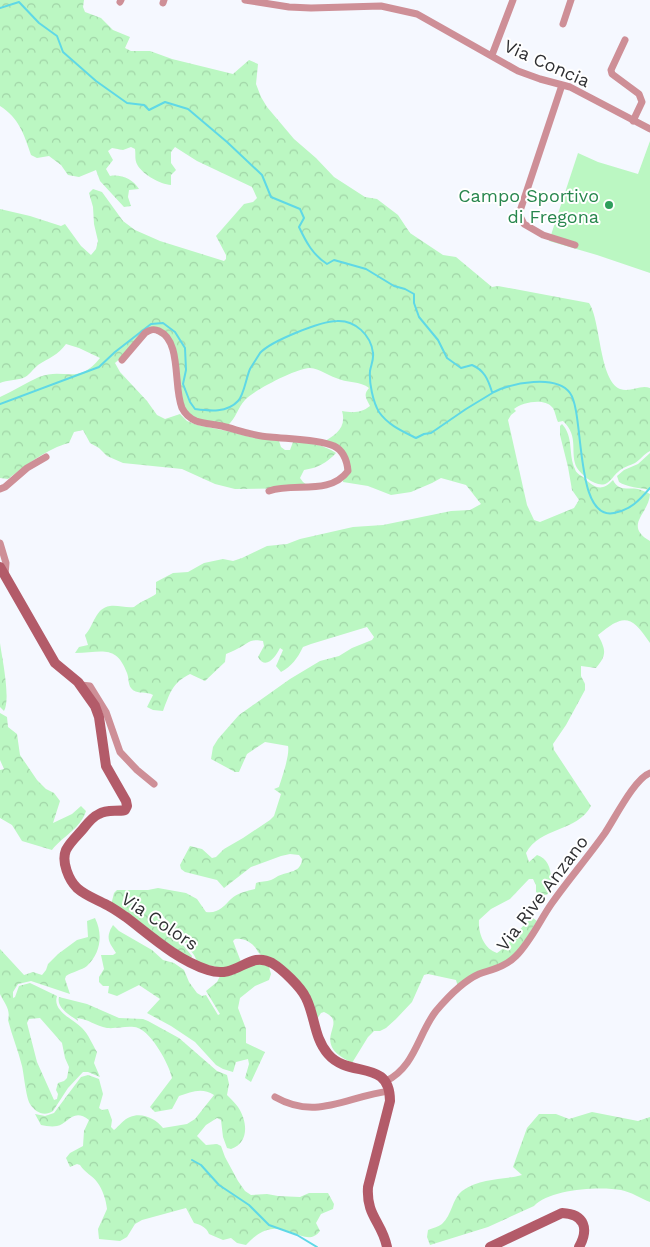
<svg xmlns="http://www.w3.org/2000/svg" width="650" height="1247" font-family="'Work Sans',sans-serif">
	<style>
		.forest { fill: url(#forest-crowns); fill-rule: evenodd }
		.garden { fill: #bbf7c2 }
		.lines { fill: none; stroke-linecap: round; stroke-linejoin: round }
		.stream { stroke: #5fd8e6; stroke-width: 2 }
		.street { stroke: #ce8f97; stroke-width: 7 }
		.secondary { stroke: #b35b69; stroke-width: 10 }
		.leisure-dot { fill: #2e9e5b; stroke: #fff; stroke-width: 2 }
		.labels { text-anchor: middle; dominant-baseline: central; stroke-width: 4; stroke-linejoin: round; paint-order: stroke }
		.street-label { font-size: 18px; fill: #2e2f32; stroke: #fff }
		.leisure-label { font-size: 18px; fill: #27864d; stroke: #fff; text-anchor: end }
	</style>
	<defs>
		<pattern id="forest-crowns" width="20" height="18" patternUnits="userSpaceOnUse" patternTransform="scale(1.25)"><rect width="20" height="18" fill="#bbf7c2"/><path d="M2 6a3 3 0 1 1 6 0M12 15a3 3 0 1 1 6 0" fill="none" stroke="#a1d4a7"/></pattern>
	</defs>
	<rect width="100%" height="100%" fill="#f5f8ff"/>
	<!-- forest -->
	<path class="forest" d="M0,0H84L83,7L85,12L101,18L113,30L130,37L125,48L131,51H150L172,59L233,74L249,60L258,64L256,84L261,97L267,107L294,139L316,158L334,177L365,197L377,199L398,215L410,233L443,255L456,257L492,287L498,286L589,303C601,321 599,380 620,389C631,393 640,384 650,388V451C644,454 640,460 635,463C629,466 623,467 618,472C614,475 611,481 607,483C598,489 582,476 577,468C569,453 580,437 563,421L558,422C556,418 555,410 552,407C544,398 523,402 514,409L516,411L511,415L508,420L527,505L534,520L540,522L574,508L579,500L572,490L568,467L560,435V426L562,424C574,437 568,454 575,469C576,473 580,475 583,477C594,487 601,493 613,480C619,492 628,487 638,489C642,490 646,492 650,494C649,514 623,525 650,541V643C631,614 623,614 598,635C606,650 607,655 596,668L581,666V676L585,684V690L566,725L553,744L554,750L591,806C577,832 540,827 526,853L529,862L537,855C553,860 553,881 548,894L542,896L536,892V885L533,879H529L510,899L491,909L479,920C478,933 484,949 497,953C511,944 519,926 533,918L537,921C530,931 524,944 515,953C499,968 477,977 458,987L456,980L428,974L424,975L412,1002L396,1019L386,1028L380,1031H374L368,1037L352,1063C345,1059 337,1055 333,1049C323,1033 345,1021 324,1012L321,1013L317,1019L311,1005L258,952C255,944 244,937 235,939L233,941L241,962L226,969L198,963L194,955L160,912L158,915L192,956L191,959L111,905L114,893L117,890H148L158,888L186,893L197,899L206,912C218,914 224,906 231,899C237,893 247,891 255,889L256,883C261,881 266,882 271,880C274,879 276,877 278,876C289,871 301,873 302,859L299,855L290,854L281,856L251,867L224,888L217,880L185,872L181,869L180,865L190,846L202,849L212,858L216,857L224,849L243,838L270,820L274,816L281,794L274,789L279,787C282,777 290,755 288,746L265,742L247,754L239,772H235L211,759L213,747L218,739L239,715L290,679L320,661L339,656L352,648L372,640L374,637L367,627L311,644L303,647C297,659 292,666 281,672L276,666L283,650L280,648C276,656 266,671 258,657L264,646L263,641C249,638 248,644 237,649C234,651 230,652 226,654L225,662L205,681L190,674C172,683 170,693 163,711L153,710L147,707L153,695C147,691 136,695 131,688C128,684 129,678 127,673C116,643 100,653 75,653L79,647L88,645L85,635C94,626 95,608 110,606C118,605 126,608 134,607C141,601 149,599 156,594V582L173,573L188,572L204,563L223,559L233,561L242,558L267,546L287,544L300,539L353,527L383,525L451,511L470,510L481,504L466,485L441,478L432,483L411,492L391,495L368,486L343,482L345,463L338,451L322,443C335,435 347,428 342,411C353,413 361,413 370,406C366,398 363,395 369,388C361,381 346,383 336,378C327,375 320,369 310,368C299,367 252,391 245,400C237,409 237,417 227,426L185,416L173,355L165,339L152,330L115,363L120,372L147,401L157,415L165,419L180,414L187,421L197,425L232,432L254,438L279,441L281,447L285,450H290L293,442C309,443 323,444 336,453C327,463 317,468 304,470L300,478L303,482L311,488L235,489L215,484L182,469L123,463L107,456L99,448L90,443L83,430L74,432L69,443C48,448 25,466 8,479L0,478V397C13,391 26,383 39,377C64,367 78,386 100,358L79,348L66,344C58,355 49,358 38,365C33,369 29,376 23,378C17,380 7,380 0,383V209L30,216L61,226L65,224L81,246L91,255L96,249L98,241L94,224L93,207L89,193L93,189L102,192L123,221L135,230L160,241L224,261L226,259V255L216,236L244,204L253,202L257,198L252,187L197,161L175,147L171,152V163L176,170L171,175V185C160,184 144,175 138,166C134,160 136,155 135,149L131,147L123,150L112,148L108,151L113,160L106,169L110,176C121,174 133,179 139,189L129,190L128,197L131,206L124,207L100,181L96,170L79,177L68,175L61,165L49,156L37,158L31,155C24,134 19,118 0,106Z
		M650,453V490C641,488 626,487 619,482L617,476L624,470L638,464Z
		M0,643C2,658 11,699 4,711L0,707Z
		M0,713L7,717L8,727L17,734L20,755L37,780L46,789L54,793L60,801L53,823L72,814L81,806L86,811C81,828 62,837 52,850L22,841L12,825L0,818V770L4,769L0,760Z
		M95,918C103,934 101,953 87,966C82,970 72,972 66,976L65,979L70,994L31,981L18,984L13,992V998L15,997L19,986L30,983L57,996C52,1011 73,1019 82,1028C89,1035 92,1044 97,1052L94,1063L100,1077L88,1072H83L68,1088L53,1111C44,1117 35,1112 30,1104C26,1097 24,1075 22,1066C18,1050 12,1036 8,1020C11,1009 4,1003 0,994C0,985 0,959 0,949L24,975L33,972L42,975L46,970L48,964L58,954L77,940L88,937L87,921ZM40,1018L62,1043L65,1058L69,1067L67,1078L64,1081L58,1083L56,1090L58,1094L57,1099L54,1100L37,1062L27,1023L29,1019Z
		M113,925L119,931L152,950L163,960L174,963L184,970L189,982L197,993L202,996L206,995L218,1015L220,1014L206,991L217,982L220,976L259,962L269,967L271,974L269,980L255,986L240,998L238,1008L246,1029V1043L265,1052L251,1082L245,1078L249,1064L248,1059L236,1062L233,1072L223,1069L216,1065L195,1042L171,1026L147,1013L160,999L139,985L117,996L108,993L109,986H103L99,982V977L104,969L101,955H113L116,953C109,942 105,938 113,925Z
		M59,997L87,1004L119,1018L143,1019L148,1021L179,1038L217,1071L227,1075L229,1084L227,1095C231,1099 235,1103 238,1107C248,1122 249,1143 231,1149L227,1148L223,1137L221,1120L217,1118L206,1125L197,1136L206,1145L217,1144L221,1146L225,1157L238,1181L245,1191L251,1195L267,1194L278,1196L300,1197L309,1193H328L334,1204L333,1209L321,1214L316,1223L320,1231C308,1247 292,1227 273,1229C261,1230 254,1237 246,1245L237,1243L231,1238L223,1240L209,1234C206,1227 201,1225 194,1223L186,1208L142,1220L135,1224L127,1237L120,1241L99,1239L98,1229L107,1209C106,1200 103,1190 97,1182C92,1175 85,1173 80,1165L77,1164L70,1167L66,1158L70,1153L83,1146L84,1131L89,1120C73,1107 68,1124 57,1126C52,1127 46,1126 41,1125L35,1114L45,1116L54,1113L81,1077L88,1075L99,1079L103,1094L99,1108L102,1110L108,1109L112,1120L111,1127L114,1130C119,1126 124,1119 130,1117C142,1112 156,1119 163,1128L187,1124L195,1119L214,1095C202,1087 191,1092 179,1096L172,1109L155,1112L150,1107L172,1078C169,1064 152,1033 138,1028C129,1025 117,1029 107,1028C96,1026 88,1019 77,1018L78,1021C70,1015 56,1008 59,997Z
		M592,1112L638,1121L650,1117V1202C640,1198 631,1192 621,1190C600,1186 549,1189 534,1206L488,1227L430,1245L427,1237L428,1230C432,1228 438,1227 442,1224C452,1215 452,1199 462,1191C482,1177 501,1181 522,1175L513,1167L527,1128L539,1114H556L569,1119Z"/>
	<!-- garden -->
	<path class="garden" d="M650,141V273L597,255L549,241L578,153L598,162L638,174Z"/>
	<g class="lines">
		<!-- stream -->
		<path class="stream" d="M0,8L19,2L39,23L57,36L63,52L96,81L127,103L144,105L149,110L165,102L188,109L227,142L262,175L271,197L300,209L304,218L299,227C306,242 313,255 327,264L334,260L366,269L394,286L405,289L414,294V303L419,317L438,340L447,358L461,368L472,365C484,370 488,379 492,392H494C512,383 556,374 570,393C585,413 574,521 614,513C630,510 639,501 650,488
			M0,404L99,367L115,352L151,324L163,323L175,332L185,348L186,370L183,384L190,402L195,409C210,411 227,413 238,401C244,395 246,378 250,369C253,364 257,358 260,353C271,341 321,321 337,321C355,320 371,335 373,353C374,359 371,365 370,371C369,383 373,402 379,412C388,425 402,431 416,438L424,434L431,433L466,409L494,392
			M192,1160L201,1165L219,1185L249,1205L269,1225L297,1235L317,1247"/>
		<!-- street -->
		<path class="street" d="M245,0L289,7L311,8L381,6L417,14L518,71L540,79L570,87L650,129
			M120,2L121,0
			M163,3L164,0
			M563,24L571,0
			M625,40L611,70L612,74L639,94L642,102L633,121
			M492,55L513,0
			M562,85L519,214L524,224L543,235L575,245
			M122,360L145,333C149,330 153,328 159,331C182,341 173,387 182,408C185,414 189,418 196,421C204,424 213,424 222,426C238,430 253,436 270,437C288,439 317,439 334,446C344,451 347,460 348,471C329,496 295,482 269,491
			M0,489L5,487L27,468L46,457
			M0,543L6,563L5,575
			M81,685L90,686L106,712L120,752L137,770L154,784
			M386,1081C415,1067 418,1034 436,1011C447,998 463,981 479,974C493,969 505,967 516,956C531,941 540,920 552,903C569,879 588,857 605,833C615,818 635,778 650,773
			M275,1097C317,1121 347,1096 390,1091"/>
		<!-- secondary -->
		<path class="secondary" d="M0,567L55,663L78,682L95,706L99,717L106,766L126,801L127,806L125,810C116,812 107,809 99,814C92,817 87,824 83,829C77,836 70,842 66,850C61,862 69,880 77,888C86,896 96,899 107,905C113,908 120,913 126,917C151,936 177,960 208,970C238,980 248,950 272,963C282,969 301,987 306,998C315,1016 314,1038 328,1054C349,1079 390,1058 390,1101L368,1187C366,1216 382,1222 387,1247
			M490,1247L562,1213C585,1214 589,1229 579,1247"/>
	</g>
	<!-- markers -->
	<circle class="leisure-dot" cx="609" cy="205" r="5"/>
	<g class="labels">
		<!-- street labels -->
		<g class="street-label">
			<text transform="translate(547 63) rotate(24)">Via Concia</text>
			<text transform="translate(542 893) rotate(-53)">Via Rive Anzano</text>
			<text transform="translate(160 921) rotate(34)">Via Colors</text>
		</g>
		<!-- leisure labels -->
		<g class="leisure-label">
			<text x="599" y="195">Campo Sportivo<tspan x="599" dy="21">di Fregona</tspan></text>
		</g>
	</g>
</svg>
